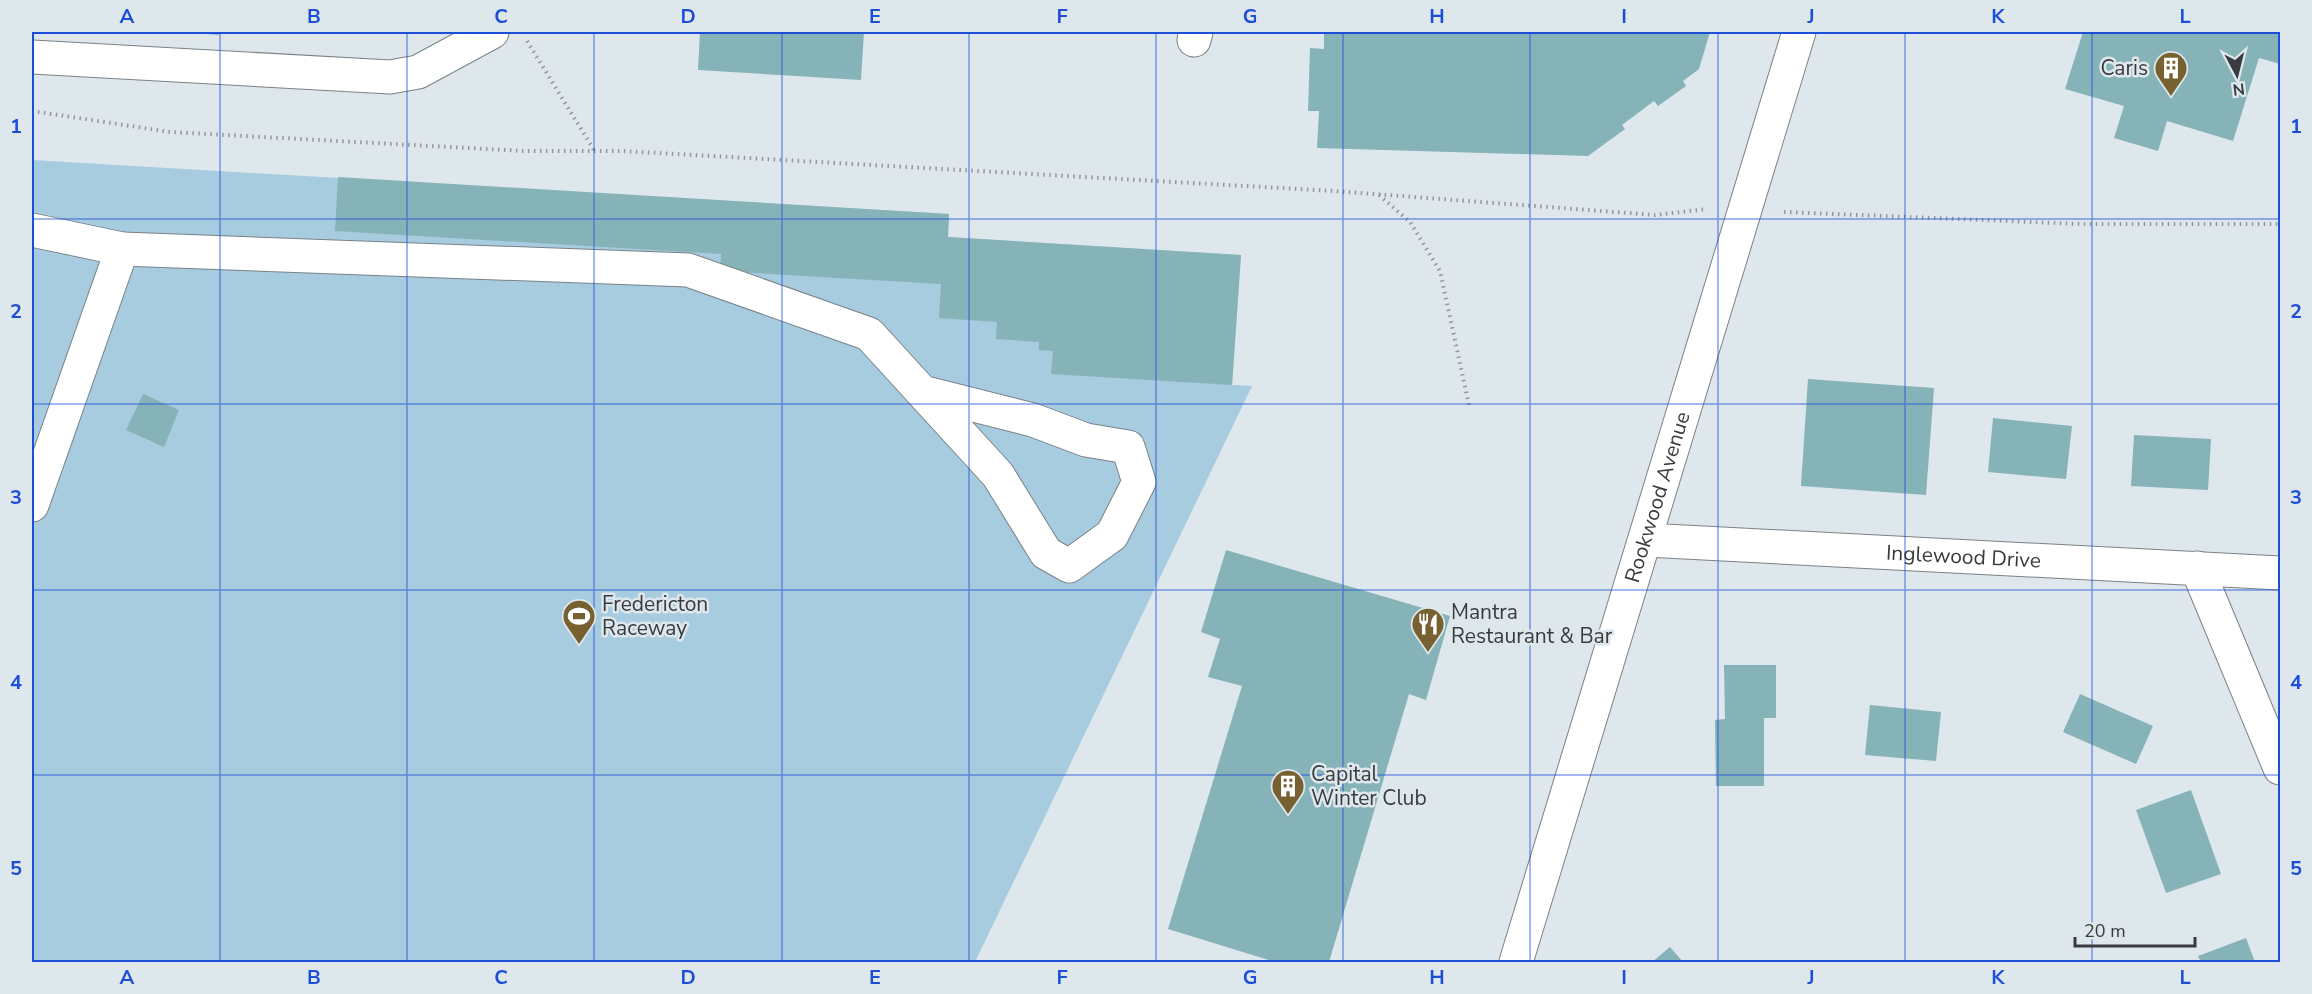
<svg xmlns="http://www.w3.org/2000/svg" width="2312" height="994" font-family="'Nunito Sans',sans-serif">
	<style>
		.green { fill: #a7cbdf }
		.building { fill: #85b3b8 }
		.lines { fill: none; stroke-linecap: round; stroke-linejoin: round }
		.minor-casing { stroke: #7a8287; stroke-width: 35 }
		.path { stroke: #91989b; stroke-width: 4; stroke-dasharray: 1.5 4.5; stroke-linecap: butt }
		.minor { stroke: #fff; stroke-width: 33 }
		.grid { fill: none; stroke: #1d4ed8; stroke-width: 1.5; stroke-opacity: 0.55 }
		.labels { text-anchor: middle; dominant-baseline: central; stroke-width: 5; stroke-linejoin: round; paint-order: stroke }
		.poi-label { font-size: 21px; fill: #393c3e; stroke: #dee7ec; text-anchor: start }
		.street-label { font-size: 21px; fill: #393c3e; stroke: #dee7ec }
		.neatline { fill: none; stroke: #1d4ed8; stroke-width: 2 }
		.grid-label { font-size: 20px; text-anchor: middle; font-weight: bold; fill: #1d4ed8 }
	</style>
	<rect width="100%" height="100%" fill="#dee7ec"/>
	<!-- green -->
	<path class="green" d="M32,160L949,214L948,237L1241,255L1232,385L1252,386L975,962H32Z"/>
	<!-- building -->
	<path class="building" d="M193,32H220L219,35L193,33Z
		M700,32H864L861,80L698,70Z
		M1324,32H1710L1699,69L1683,81L1686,86L1658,106L1654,101L1622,125L1625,129L1588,156L1317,148L1319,111H1308L1310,48L1324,49Z
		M2083,32H2280V64L2259,58L2233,141L2167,121L2158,151L2114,138L2124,106L2065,89Z
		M338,177L949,214L948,237L1241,255L1232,385L1051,374L1053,351L1039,350V342L996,339L997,322L939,318L941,284L720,271L721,254L335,231Z
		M1808,379L1934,388L1926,495L1801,486Z
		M143,394L179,410L164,447L126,430Z
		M1993,418L2072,426L2066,479L1988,472Z
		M2134,435L2211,439L2208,490L2131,486Z
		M1226,550L1450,616L1426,700L1409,694L1329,962H1275L1168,929L1242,686L1208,677L1220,639L1201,632Z
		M1724,665H1776V718H1764V786H1716L1715,720L1725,719Z
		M2080,694L2153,726L2136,764L2063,732Z
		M1870,705L1941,712L1936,761L1865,755Z
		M2191,790L2221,874L2166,893L2136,810Z
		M2246,938L2255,962H2201L2198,956Z
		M1670,947L1683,962H1652Z"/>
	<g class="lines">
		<defs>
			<g id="minor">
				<path d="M1194,40L1196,32"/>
				<path d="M32,57L390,77L418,72L492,32"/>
				<path d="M32,230L122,249L32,505"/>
				<path d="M122,249L688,270L869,334L998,475L1046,553L1069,566L1112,535L1139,482L1128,447L1086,440L1033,420L922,392"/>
				<path id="s1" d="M1646,540L2280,573"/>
				<path d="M2197,568L2280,768"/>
				<path id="s2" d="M1516,962L1799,32"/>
			</g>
		</defs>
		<!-- minor casing -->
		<use href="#minor" class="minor-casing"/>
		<!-- path -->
		<path class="path" d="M527,41L594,150
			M32,111L170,132L524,151H623L1334,191L1655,215L1707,209
			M1379,195L1410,222L1440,271L1469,405
			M1784,212L2082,224H2280"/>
		<!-- minor -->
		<use href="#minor" class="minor"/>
	</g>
	<!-- grid -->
	<path class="grid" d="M220,32V962M407,32V962M594,32V962M782,32V962M969,32V962M1156,32V962M1343,32V962M1530,32V962M1718,32V962M1905,32V962M2092,32V962M32,219H2280M32,404H2280M32,590H2280M32,775H2280"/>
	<!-- icons -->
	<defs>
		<symbol id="building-pin" viewBox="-11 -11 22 30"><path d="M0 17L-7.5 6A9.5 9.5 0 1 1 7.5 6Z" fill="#786131" stroke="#dee7ec"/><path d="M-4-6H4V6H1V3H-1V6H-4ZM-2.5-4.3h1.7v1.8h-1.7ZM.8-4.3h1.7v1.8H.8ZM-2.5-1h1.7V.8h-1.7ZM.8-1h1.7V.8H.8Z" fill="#fff"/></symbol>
		<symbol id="stadium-pin" viewBox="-11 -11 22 30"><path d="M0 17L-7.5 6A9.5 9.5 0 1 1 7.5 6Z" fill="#786131" stroke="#dee7ec"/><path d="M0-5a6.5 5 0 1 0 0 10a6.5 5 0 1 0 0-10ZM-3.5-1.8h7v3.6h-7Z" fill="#fff"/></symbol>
		<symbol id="restaurant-pin" viewBox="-11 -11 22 30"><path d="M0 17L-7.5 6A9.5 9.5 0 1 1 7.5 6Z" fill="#786131" stroke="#dee7ec"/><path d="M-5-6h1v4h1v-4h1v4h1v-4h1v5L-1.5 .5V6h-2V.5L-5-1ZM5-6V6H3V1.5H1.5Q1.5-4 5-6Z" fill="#fff"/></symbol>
	</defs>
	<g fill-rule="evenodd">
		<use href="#building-pin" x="2152" y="49" width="38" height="52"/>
		<use href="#stadium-pin" x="560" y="597" width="38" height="52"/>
		<use href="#restaurant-pin" x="1409" y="605" width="38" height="52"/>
		<use href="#building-pin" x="1269" y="767" width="38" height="52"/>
	</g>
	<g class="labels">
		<!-- poi labels -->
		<g class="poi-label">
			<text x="2148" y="68" text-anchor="end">Caris</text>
			<text x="602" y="604">Fredericton<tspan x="602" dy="24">Raceway</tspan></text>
			<text x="1451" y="612">Mantra<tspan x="1451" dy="24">Restaurant &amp; Bar</tspan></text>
			<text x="1311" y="774">Capital<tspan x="1311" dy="24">Winter Club</tspan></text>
		</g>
		<!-- street labels -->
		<g class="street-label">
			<text stroke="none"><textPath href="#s2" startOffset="486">Rookwood Avenue</textPath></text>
			<text stroke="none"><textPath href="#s1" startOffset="318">Inglewood Drive</textPath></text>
		</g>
	</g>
	<!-- border -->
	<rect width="2312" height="994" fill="none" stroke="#dee7ec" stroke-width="66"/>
	<!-- north arrow -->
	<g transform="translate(2237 75) rotate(173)" stroke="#dee7ec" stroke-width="4.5" paint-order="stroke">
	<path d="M0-4.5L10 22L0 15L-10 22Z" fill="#393c3e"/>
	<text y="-9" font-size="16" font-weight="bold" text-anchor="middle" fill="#393c3e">N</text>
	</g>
	<!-- scale -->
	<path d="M2075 937v9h120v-9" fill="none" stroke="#393c3e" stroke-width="3"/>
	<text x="2084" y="937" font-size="18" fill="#393c3e" stroke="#dee7ec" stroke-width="4.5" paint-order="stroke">20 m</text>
	<rect x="33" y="33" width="2246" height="928" class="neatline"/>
	<g class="grid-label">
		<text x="127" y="23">A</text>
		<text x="314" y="23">B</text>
		<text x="501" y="23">C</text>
		<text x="688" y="23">D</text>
		<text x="875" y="23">E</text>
		<text x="1062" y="23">F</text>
		<text x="1250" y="23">G</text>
		<text x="1437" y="23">H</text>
		<text x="1624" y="23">I</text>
		<text x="1811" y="23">J</text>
		<text x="1998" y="23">K</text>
		<text x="2185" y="23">L</text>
		<text x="16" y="133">1</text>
		<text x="2296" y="133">1</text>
		<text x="16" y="318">2</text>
		<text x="2296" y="318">2</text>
		<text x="16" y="504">3</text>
		<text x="2296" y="504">3</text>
		<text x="16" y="689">4</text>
		<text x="2296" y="689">4</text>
		<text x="16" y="875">5</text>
		<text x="2296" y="875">5</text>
		<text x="127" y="984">A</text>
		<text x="314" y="984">B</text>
		<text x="501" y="984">C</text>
		<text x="688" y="984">D</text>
		<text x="875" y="984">E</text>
		<text x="1062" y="984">F</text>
		<text x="1250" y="984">G</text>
		<text x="1437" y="984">H</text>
		<text x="1624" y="984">I</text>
		<text x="1811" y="984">J</text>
		<text x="1998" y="984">K</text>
		<text x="2185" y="984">L</text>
	</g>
</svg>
